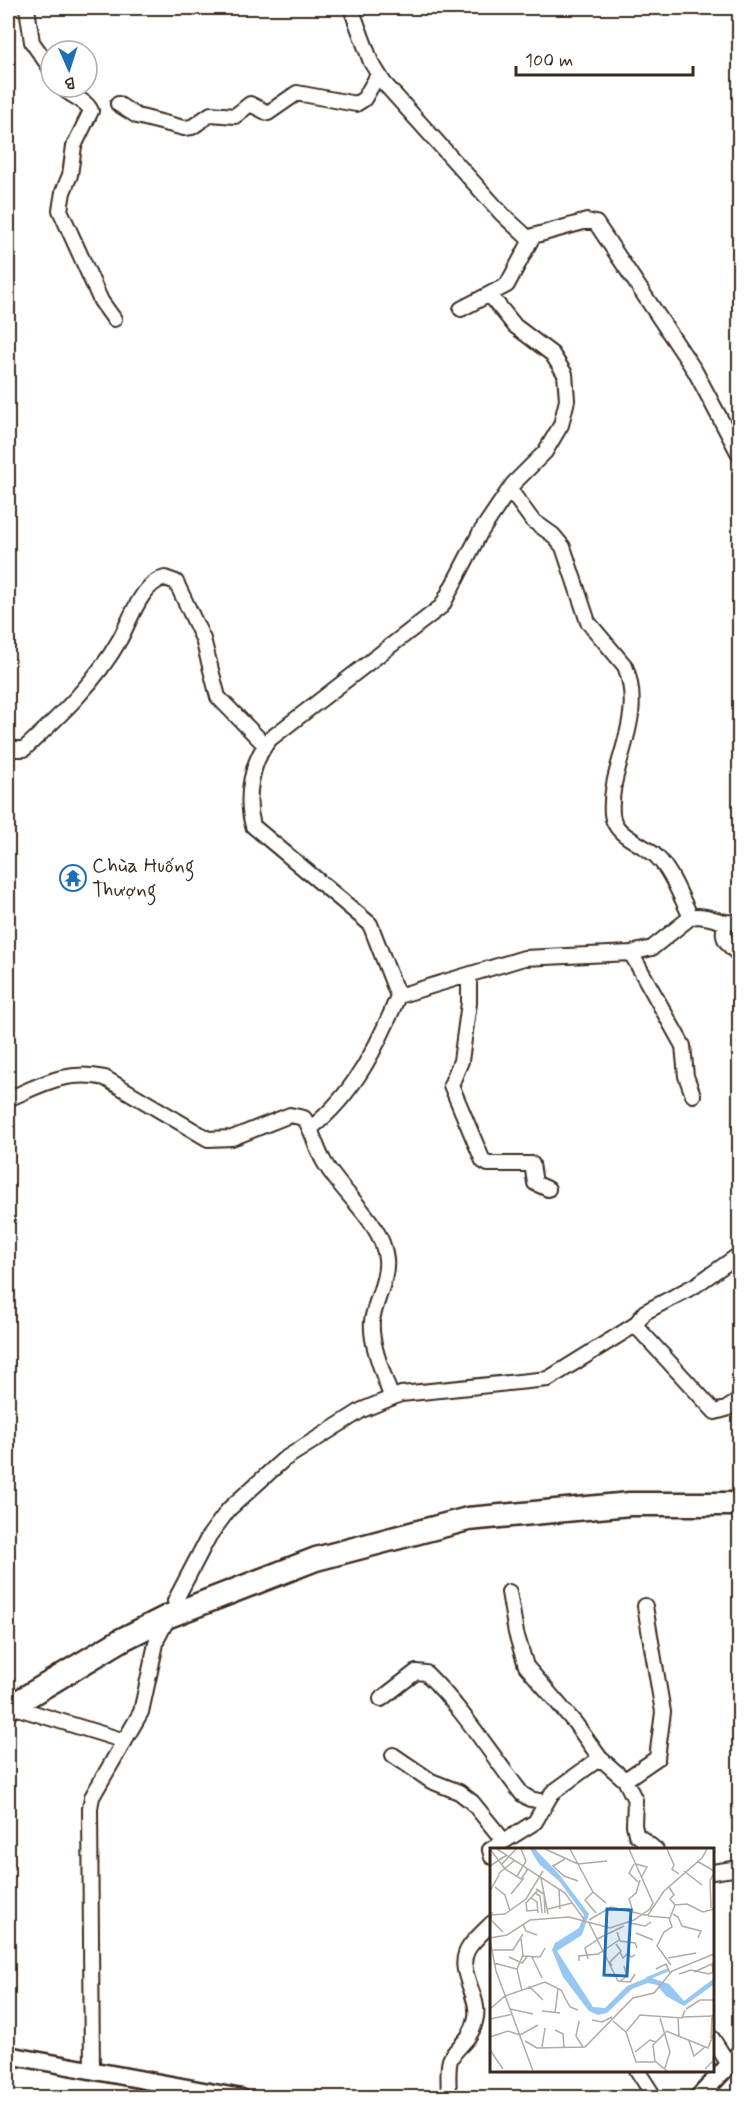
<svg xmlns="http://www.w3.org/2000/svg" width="747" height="2105" font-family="Mynerve,sans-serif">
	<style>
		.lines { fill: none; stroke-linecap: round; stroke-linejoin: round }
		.minor-casing { stroke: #3b2a1e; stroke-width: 18 }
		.tertiary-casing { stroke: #3b2a1e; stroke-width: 21 }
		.trunk-casing { stroke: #3b2a1e; stroke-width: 27 }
		.minor { stroke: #fff; stroke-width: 14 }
		.tertiary { stroke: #fff; stroke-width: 16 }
		.trunk { stroke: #fff; stroke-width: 22 }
		.labels { text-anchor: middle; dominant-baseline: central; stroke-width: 4.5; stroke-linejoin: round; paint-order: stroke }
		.poi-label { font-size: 21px; fill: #3b2a1e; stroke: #fff; text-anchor: start }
		.inset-river { fill: none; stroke: #98c7f3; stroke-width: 3 }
		.inset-road { fill: none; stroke: #b1aaa5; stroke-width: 1.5 }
		.view { fill: #1f6fb2; fill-opacity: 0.15; stroke: #1f6fb2; stroke-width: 3 }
		.inset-edge { fill: none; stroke: #3b2a1e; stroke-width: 3 }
	</style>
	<rect width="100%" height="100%" fill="#fff"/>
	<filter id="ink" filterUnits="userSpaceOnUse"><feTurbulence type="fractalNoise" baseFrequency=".0167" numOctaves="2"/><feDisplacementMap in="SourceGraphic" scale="12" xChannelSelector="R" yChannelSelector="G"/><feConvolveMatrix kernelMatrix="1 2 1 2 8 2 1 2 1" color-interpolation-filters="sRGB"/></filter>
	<g filter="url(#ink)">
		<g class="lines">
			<defs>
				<path id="minor" d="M27,8L32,42L51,69
					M351,8L371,62L384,83L502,214L530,240
					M62,87C70,97 86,99 91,111L74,146L70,175L63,192L60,210L101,301L114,319
					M118,104L137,116L184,128L192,127L211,114L235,116L250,104L268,113L297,93L356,104L364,99L378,75
					M461,309L507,285L533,236L587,221L596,223L695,371L740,456
					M510,490L532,520L553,535L563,547L588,622L625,666C647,721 608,764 612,814C614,837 644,843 657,857C672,872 681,898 691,917
					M8,744L13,749H24C60,716 96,682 120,639C130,621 142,582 165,578L176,582L203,639L218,697L265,745
					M726,923C719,939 729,945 740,956
					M631,953L683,1046L686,1076L693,1095
					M469,975V1003L461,1061L451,1085L483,1161L488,1164H532L535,1183L548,1189
					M398,996L524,958L631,953L652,948L691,917C709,912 722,928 740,920
					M8,1099C41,1085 67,1069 105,1078L208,1139L232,1138L290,1115L304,1118C313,1131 315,1146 323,1160C340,1193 382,1220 386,1259C388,1279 375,1301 372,1321C370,1345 384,1374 391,1397
					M311,1128C354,1094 378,1046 398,996L370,924L253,826C245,798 251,761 270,739L442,606L480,533L513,484L545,452L561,425L567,400L565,374L552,354L515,326L490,295
					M635,1325L715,1412L726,1409L740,1400
					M509,1592L516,1633L526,1666L575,1723L600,1758L625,1780L635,1800L634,1825L636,1834L656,1850
					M175,1601L209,1536L229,1509L283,1460L362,1410L401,1394L548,1379L635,1325L645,1312L696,1285L740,1254
					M381,1699L416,1672L426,1673C463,1709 490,1753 522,1794L530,1799L545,1802
					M11,1706L125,1741
					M393,1755L431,1781L459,1792L472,1802L503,1840
					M625,1780L657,1758L663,1712L645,1606
					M492,1857L490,1850L535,1822L552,1793L600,1758
					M712,1872L740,1868
					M712,2038L728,2063
					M637,2070L655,2098
					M92,2071L90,1808L92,1797L141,1712L157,1639L168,1618
					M449,2098C449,2086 447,2071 450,2060C456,2045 472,2042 476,2017C480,1994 453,1969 470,1946C476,1938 485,1930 492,1923"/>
				<path id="tertiary" d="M8,2055L242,2098
					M698,2098L740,2053"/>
				<path id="trunk" d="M8,1708L123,1639L169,1616L316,1559L468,1519L630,1504H740"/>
			</defs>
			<!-- minor casing -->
			<use href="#minor" class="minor-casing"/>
			<!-- tertiary casing -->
			<use href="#tertiary" class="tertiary-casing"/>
			<!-- trunk casing -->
			<use href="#trunk" class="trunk-casing"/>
			<!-- minor -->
			<use href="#minor" class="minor"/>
			<!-- tertiary -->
			<use href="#tertiary" class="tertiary"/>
			<!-- trunk -->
			<use href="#trunk" class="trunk"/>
		</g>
	</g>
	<!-- icons -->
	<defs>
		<symbol id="temple-ring" viewBox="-11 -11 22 22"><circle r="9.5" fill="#fff" stroke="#1f6fb2" stroke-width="1.5"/><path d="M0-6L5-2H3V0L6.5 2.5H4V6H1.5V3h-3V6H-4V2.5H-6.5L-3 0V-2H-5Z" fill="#1f6fb2"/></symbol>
	</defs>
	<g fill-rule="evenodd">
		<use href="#temple-ring" x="58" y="863" width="30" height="30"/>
	</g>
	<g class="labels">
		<!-- poi labels -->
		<g class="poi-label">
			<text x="92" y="866">Chùa Huống<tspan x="92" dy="24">Thượng</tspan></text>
		</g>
	</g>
	<!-- overview -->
	<g transform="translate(490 1848)">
		<rect width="224" height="224" fill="#fff"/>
		<path d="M40,1H45L68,25L99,66L92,87L67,103L103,159L115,160L137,138L159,129L179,136L194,153L223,131V137L194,158L176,148L167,137L158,135L142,141L117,165L108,167L99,163L73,129L62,102L65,95L89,80L94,67L69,33L49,16Z" fill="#98c7f3"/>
		<path class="inset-river" d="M156,131L178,122"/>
		<path class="inset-road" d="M0,1L15,21L31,31L38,21M7,1L75,45L94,71M55,1L88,16L117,13M80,1L103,44L116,55M177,1L184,17L182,21L189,26M75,11L63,18L74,28L88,33M207,13L224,23M12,16L26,1M144,16L139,25L148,34M146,16L157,19L151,30M0,18L17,7M194,23L212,37M8,26L25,12M27,28L36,13L31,1M51,30L58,66M5,39L15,47L20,63M179,39L184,47L180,51L185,57L197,56L213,64L224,61M46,41L54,46L55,65M69,41L70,61M0,43L9,27M103,44L95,52L106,65M45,45L50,48L52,65M21,46L34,30M41,50L47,54L48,65M221,60L220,33L224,25M58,61L82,55M47,62L37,63L36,55L48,42M2,64L1,72L13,84M143,64L139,51L146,45L150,32M183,66L188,69L192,78L211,83L208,90M0,67L15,66L36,51L53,23M153,67H158L174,43L212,10L217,1M158,68L180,70L185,57M179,70L182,79L174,84L167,98L181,117M99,72L121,59L151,66M99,75L128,133L140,134L145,126M140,75L155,78L161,74M33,76L36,83L47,87M127,84L130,93L145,95L147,100M146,85L163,92M0,90L17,87L40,72L79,69L120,80L144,72L160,61L163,55L139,1M107,91L134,78M0,92L6,123L43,223M1,102H23L33,86M130,104L133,110L138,105L141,109L145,107M33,108L50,109L55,100M19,109L32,115L37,109M42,109L52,130M178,110L206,105M98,111L95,100L107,92M89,113V108L108,106L129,92M4,115L27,121L33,107L31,91M122,118L120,114L131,103L126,96M27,121L32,143M166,121L176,116L180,125M204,124L224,115M189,126L201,122L219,126L223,124L222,115M129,134L137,128L134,118M39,138L53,152M0,161L15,148L55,134L71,142L80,159L88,162M20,161L43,166M196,161L210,152H224M52,163L70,165M65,165L68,141M193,169L224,168M170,170L180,204L175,220M188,170L189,188M0,171L23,166M102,172L112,174L122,169M89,173L86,188L93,199M123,173L136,184L150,167L192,170L195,162M65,182L73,186L74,200M176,183L218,200L224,185M136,184L146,214H165M176,184L163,197L165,213L177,223M0,189L18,183L30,187L48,177M221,190L222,167M35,193L47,200L95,199L143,150L164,145L182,123L224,106M199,193L204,208L215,199M52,199L55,180M0,202L13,221M145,204L160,192L166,194M215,221L223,213L224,205"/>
		<path class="view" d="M117,61L141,62L137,128L114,127Z"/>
		<rect width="224" height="224" class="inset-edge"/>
	</g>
	<!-- margin -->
	<rect width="747" height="2105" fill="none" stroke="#fff" stroke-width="30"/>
	<rect x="15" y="15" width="717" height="2075" fill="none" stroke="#3b2a1e" stroke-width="2" filter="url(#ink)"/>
	<!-- north arrow -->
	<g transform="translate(69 69) rotate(177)"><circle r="28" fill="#ffffff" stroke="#b1aaa5" stroke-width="1.5"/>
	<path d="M0-4.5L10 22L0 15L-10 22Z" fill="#1f6fb2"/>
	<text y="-9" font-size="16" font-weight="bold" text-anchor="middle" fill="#3b2a1e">B</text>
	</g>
	<!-- scale -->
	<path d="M516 66v9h177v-9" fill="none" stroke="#3b2a1e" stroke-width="3"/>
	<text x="525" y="66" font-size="18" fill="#3b2a1e" stroke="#ffffff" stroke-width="4.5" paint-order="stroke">100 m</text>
</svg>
